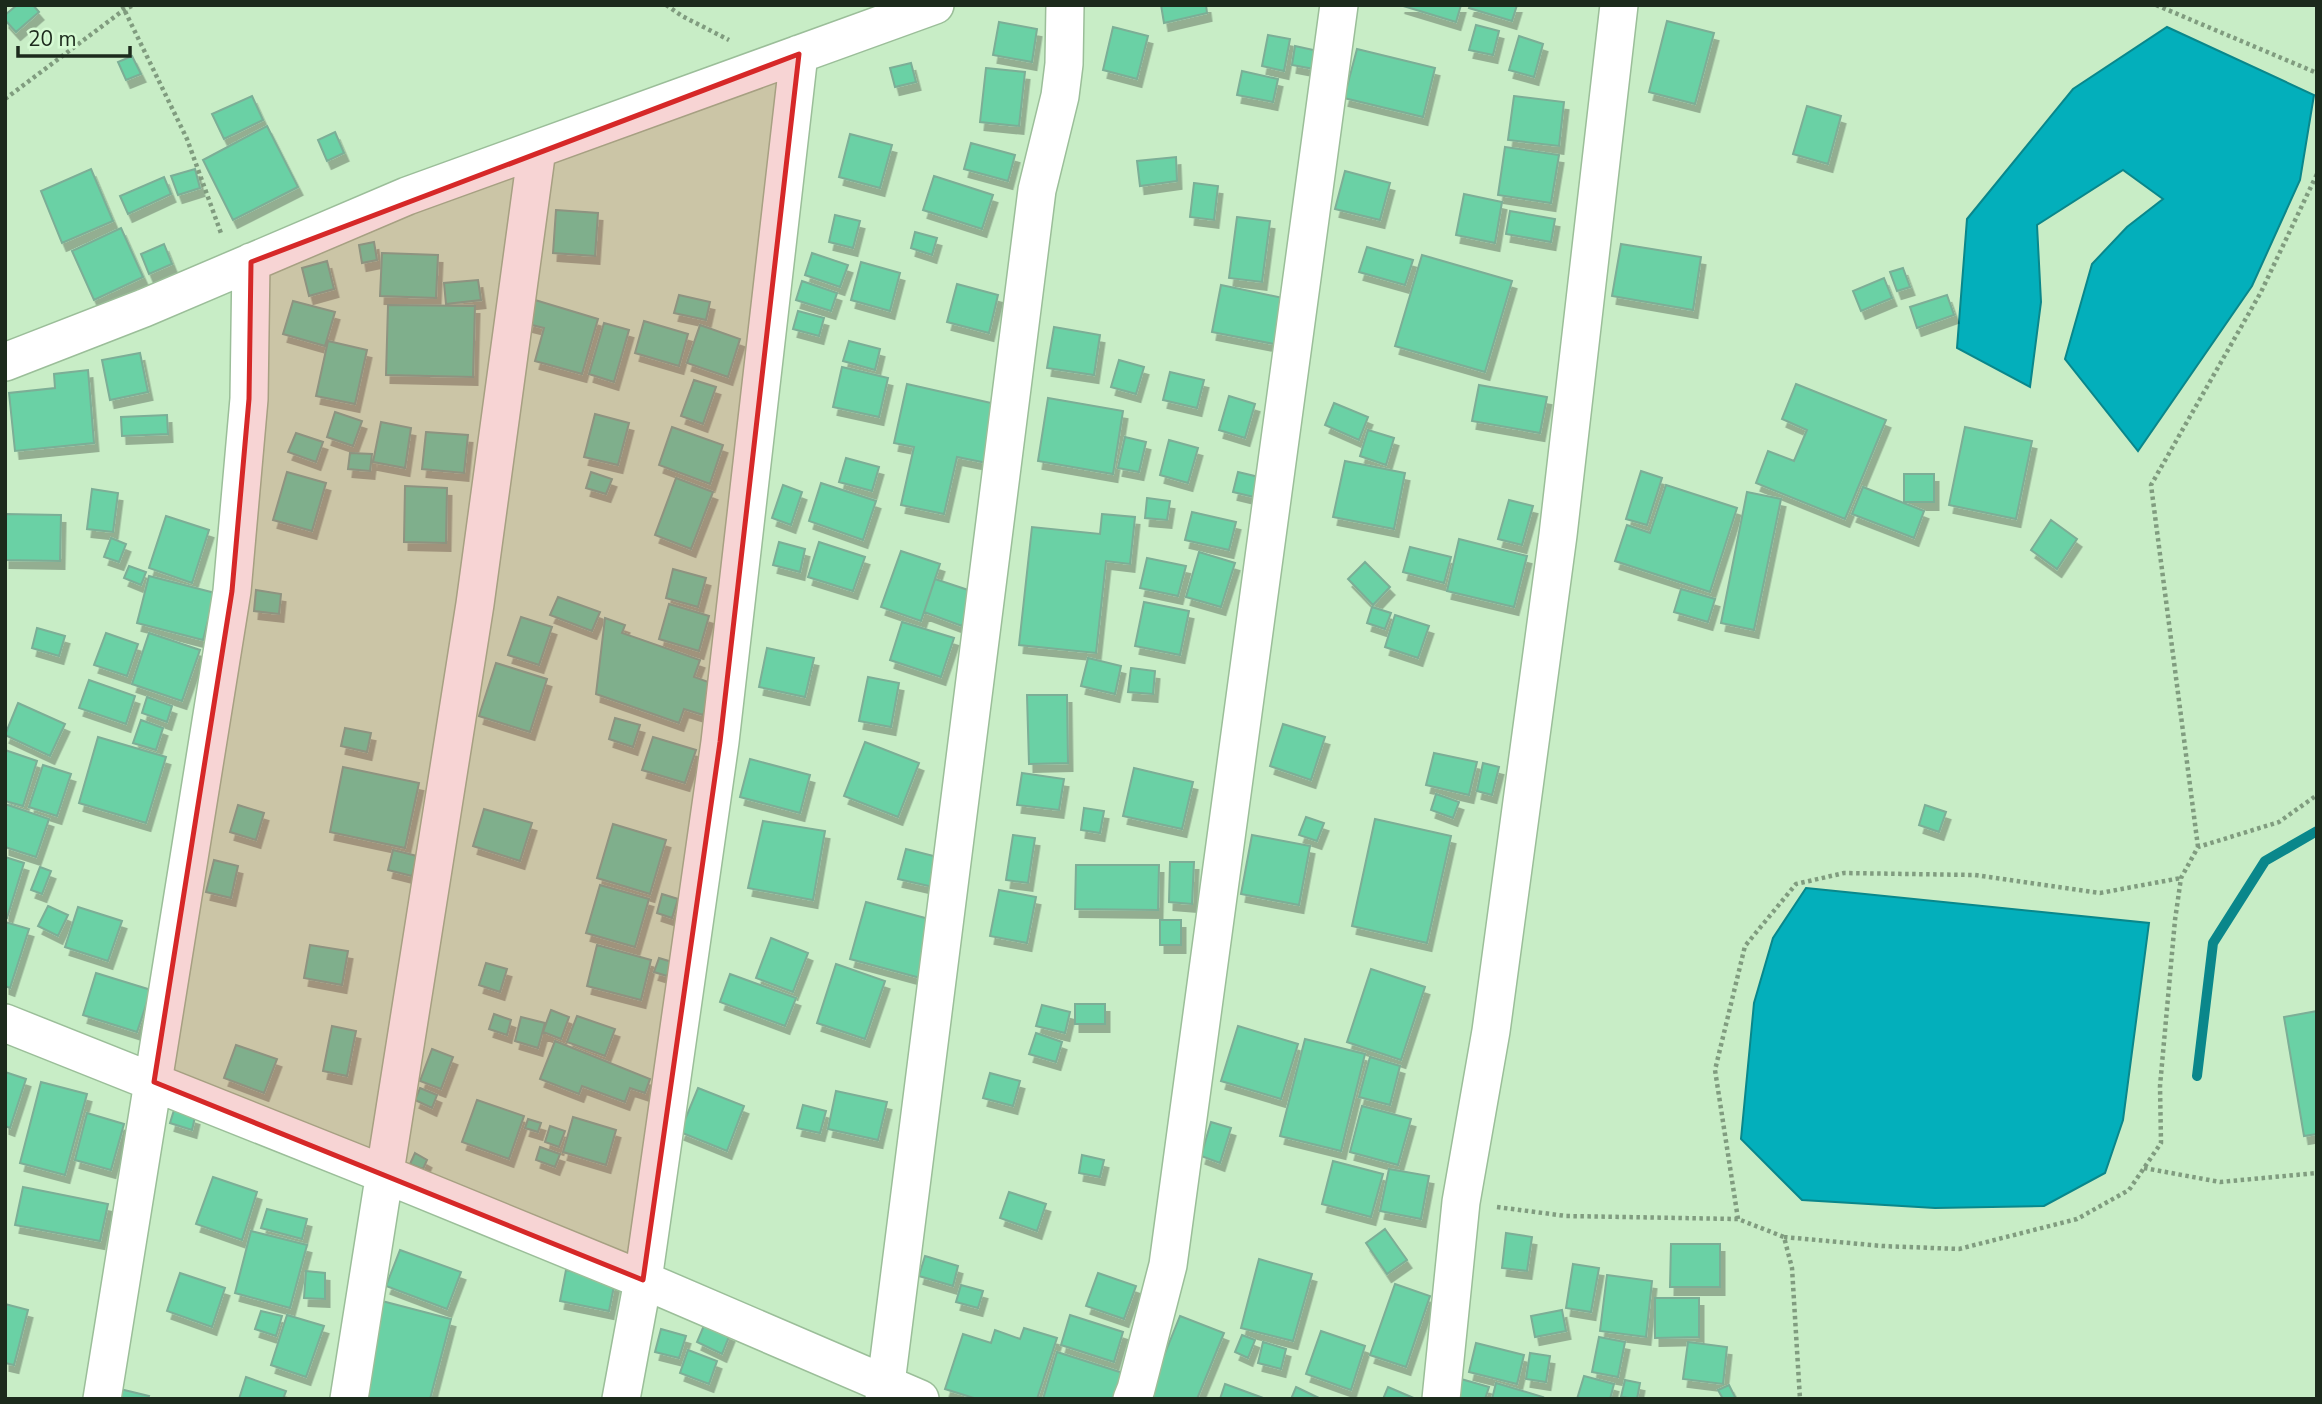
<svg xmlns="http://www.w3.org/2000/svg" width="2322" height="1404" font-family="'Nunito Sans',sans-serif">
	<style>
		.water { fill: #03afbb; stroke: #0a878b; stroke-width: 2 }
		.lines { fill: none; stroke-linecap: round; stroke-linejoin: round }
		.stream { stroke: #0a878b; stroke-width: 10 }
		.building { fill: #6ad1a5; stroke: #7cae96; stroke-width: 2; filter: url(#shadow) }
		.minor-casing { stroke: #9bbe99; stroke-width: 40 }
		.path { stroke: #809c7f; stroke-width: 4.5; stroke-dasharray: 3.5 3.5; stroke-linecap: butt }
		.minor { stroke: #fff; stroke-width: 37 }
		.marked { fill: #d62828; fill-opacity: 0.2; stroke: #d62828; stroke-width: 5; stroke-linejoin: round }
	</style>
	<defs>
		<filter id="shadow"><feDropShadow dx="4.5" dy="8" stdDeviation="0" flood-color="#0004"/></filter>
	</defs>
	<rect width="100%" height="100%" fill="#c8edc6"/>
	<!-- water -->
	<path class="water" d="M2167,27L2314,95L2300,180L2252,286L2138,451L2065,359L2092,264L2127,227L2163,199L2123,170L2037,225L2041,302L2030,387L1957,348L1967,219L2073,89Z
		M1806,888L2149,923L2123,1120L2105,1173L2044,1206L1935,1208L1802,1200L1741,1139L1754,1003L1773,938Z"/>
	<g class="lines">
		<!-- stream -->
		<path class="stream" d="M2197,1076L2213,943L2265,861L2317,831"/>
	</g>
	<!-- building -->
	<path class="building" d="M17,5H33L39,12L16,32L5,20V15Z
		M1161,5H1206L1207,13L1164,23Z
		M1400,5H1461L1456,22Z
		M1470,5H1517L1512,21L1469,8Z
		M1667,21L1714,33L1695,104L1649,92Z
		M999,22L1037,29L1032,62L993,55Z
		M1476,25L1499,31L1493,55L1469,50Z
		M1113,27L1148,36L1137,79L1103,70Z
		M1268,35L1290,39L1284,71L1262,66Z
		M1519,36L1543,44L1534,77L1509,70Z
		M1295,46L1318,51L1314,69L1292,65Z
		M1357,49L1435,68L1423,117L1344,98Z
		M132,56L141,74L126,80L118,62Z
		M911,63L916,82L895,87L890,68Z
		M986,68L1025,72L1019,126L980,122Z
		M1242,71L1278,79L1273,102L1237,95Z
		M252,96L263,120L224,139L212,114Z
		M1514,96L1564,102L1559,146L1508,140Z
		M1807,106L1841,116L1828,164L1793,154Z
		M267,126L298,187L233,220L203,160Z
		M335,132L344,153L327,161L318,140Z
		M850,134L892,145L880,188L839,177Z
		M971,143L1015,155L1008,181L964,169Z
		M1505,147L1559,155L1551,203L1498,195Z
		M1176,157L1177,181L1140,186L1137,161Z
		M91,169L113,221L62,243L41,191Z
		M195,169L200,188L178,195L171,176Z
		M1345,171L1390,183L1380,220L1335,209Z
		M934,176L993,195L982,229L923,210Z
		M164,177L171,194L128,214L120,196Z
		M1194,183L1218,186L1214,220L1190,217Z
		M1464,194L1502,202L1495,243L1456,235Z
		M556,210L598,213L595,256L553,253Z
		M1510,211L1555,219L1551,242L1506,234Z
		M835,215L860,221L853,248L829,242Z
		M1237,217L1270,221L1262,282L1229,278Z
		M121,228L143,277L94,300L72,251Z
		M915,232L937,238L932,255L911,248Z
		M374,242L377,260L362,263L359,245Z
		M164,244L172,264L149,274L141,254Z
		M1621,244L1701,257L1693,310L1612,296Z
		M1367,247L1413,260L1405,285L1359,272Z
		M382,253L438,255L436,298L380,296Z
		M812,253L848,265L840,287L805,275Z
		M1422,255L1512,281L1485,372L1395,346Z
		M327,261L334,289L309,296L302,268Z
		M861,262L900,273L890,311L851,300Z
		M1903,268L1910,287L1897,291L1890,272Z
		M1884,278L1892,298L1861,311L1853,291Z
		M478,280L481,300L446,304L444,283Z
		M802,281L837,293L831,311L796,300Z
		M957,284L998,295L989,333L947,322Z
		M1221,285L1283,298L1274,344L1212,332Z
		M679,295L710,302L706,320L674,313Z
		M1947,295L1954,315L1917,328L1910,307Z
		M535,300L598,319L582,374L535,361L544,328L528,324Z
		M293,301L335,312L325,346L283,334Z
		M388,305L475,306L473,377L386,375Z
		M798,311L824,318L819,336L793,329Z
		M644,321L688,334L679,366L635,353Z
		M604,323L629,330L614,382L589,374Z
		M700,325L740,339L728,377L687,363Z
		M1054,327L1100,335L1094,375L1047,368Z
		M328,341L367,350L355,404L316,396Z
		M849,341L880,349L875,370L843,361Z
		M140,353L148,392L110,400L102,360Z
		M1119,360L1144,367L1136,394L1111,387Z
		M842,367L888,378L879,417L833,407Z
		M88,370L94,443L15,451L9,393L55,388L54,374Z
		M1170,372L1204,380L1197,408L1163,400Z
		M694,380L716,387L703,424L681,416Z
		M907,384L1000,405L987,463L957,457L944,514L901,505L914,447L894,443Z
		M1796,384L1886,420L1845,519L1756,483L1768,451L1794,461L1807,430L1782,419Z
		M1479,385L1547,397L1540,433L1472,421Z
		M1229,396L1255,404L1245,438L1219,430Z
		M1048,398L1123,411L1113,474L1038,461Z
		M1334,403L1368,417L1359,440L1325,425Z
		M335,412L362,421L353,446L327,437Z
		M595,414L629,423L618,465L584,457Z
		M167,415L168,434L122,436L121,417Z
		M381,422L411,428L405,468L373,462Z
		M672,427L723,445L710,484L659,465Z
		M1965,427L2032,441L2016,519L1949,505Z
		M1368,430L1394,438L1386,465L1360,456Z
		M426,432L468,435L464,473L422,469Z
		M296,433L323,442L316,462L288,452Z
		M1125,437L1146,442L1139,472L1118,468Z
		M1169,440L1198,448L1188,483L1160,475Z
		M350,453L372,454L370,471L348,469Z
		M846,458L879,467L872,491L839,482Z
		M1345,461L1405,473L1394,529L1333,517Z
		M1641,471L1662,478L1647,525L1626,519Z
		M287,472L326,483L312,531L273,520Z
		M591,472L612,479L606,494L586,488Z
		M1238,472L1259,477L1254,497L1233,492Z
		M1904,474H1934V502H1904Z
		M676,478L713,492L691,549L655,535Z
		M821,483L876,501L863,540L809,521Z
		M783,485L802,492L791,525L772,518Z
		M1666,485L1737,508L1710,592L1615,561L1627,525L1650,533Z
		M405,486L447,488L446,543L404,542Z
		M1863,487L1924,511L1914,538L1852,514Z
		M92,489L118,493L113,532L87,529Z
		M1747,492L1781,499L1754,630L1721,623Z
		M1147,498L1170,501L1167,520L1145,518Z
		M1509,500L1533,506L1522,545L1498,539Z
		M1192,512L1236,522L1229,550L1185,540Z
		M5,514L61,515L60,561L5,560Z
		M1102,514L1135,517L1130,564L1106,561L1096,653L1019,645L1032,527L1100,534Z
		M166,516L209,530L192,583L149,568Z
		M2051,520L2077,539L2057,569L2031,550Z
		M111,538L126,544L119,562L104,557Z
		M1459,539L1527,556L1514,607L1447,591Z
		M779,542L805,549L800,572L773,565Z
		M819,542L865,557L853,591L808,577Z
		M1410,547L1451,557L1444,583L1403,572Z
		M901,551L940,564L921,621L881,607Z
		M1199,552L1235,563L1221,607L1186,597Z
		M1147,558L1186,566L1178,596L1140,588Z
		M1365,562L1390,587L1373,605L1348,579Z
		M129,566L146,572L141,585L124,578Z
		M673,569L706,578L698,607L666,598Z
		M149,576L215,593L203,640L137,623Z
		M935,579L974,592L962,626L924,612Z
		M1681,589L1715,599L1708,622L1674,612Z
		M256,590L281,594L279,614L254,611Z
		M558,597L600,612L592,631L550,615Z
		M1144,602L1189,611L1180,655L1135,646Z
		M669,604L709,616L699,651L659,639Z
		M1372,607L1391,613L1385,629L1367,623Z
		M1395,615L1429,626L1418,658L1385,647Z
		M521,617L552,627L539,665L508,655Z
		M605,618L625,625L622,633L700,660L694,677L714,684L703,715L684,709L679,723L596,694Z
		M902,622L954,638L941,677L890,660Z
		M37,628L65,636L59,656L32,648Z
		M106,633L138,644L127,676L94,665Z
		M149,633L200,650L182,701L132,684Z
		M767,648L814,658L805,697L759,687Z
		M1088,658L1121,666L1115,694L1081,686Z
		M496,663L547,679L530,732L479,716Z
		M1131,668L1155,671L1153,694L1128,692Z
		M868,677L899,683L891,727L859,721Z
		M89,680L135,696L126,724L79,708Z
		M1027,695H1067L1068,763L1029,764Z
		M147,697L172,706L167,722L142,713Z
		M18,703L65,724L50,756L5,735Z
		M615,718L640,725L633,747L609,739Z
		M141,720L163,728L156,750L133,743Z
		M1283,724L1325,737L1311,780L1270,766Z
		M345,728L371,733L367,752L341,746Z
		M98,737L166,757L146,823L79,803Z
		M653,737L696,750L685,783L642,770Z
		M865,742L919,763L898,817L844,796Z
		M5,750L37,761L23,806L5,801Z
		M1434,753L1477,762L1469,795L1426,785Z
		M750,759L810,775L800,813L740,797Z
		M1483,763L1499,767L1492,795L1477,791Z
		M43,765L71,774L57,816L29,807Z
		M343,767L419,783L405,848L330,832Z
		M1134,768L1193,782L1182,829L1123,816Z
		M1022,773L1064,779L1059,810L1017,805Z
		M1436,794L1459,802L1453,818L1431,810Z
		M5,804L49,819L36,857L5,847Z
		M238,805L264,813L256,840L230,832Z
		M1925,805L1946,812L1939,832L1919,825Z
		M1084,808L1104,811L1100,833L1081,830Z
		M484,809L532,823L520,861L473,846Z
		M1306,817L1324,823L1317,841L1299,835Z
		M1375,819L1451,836L1427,943L1352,926Z
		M763,821L825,831L813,900L748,888Z
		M613,824L666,840L650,894L597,878Z
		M1013,835L1035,838L1028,883L1006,880Z
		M1252,835L1310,846L1299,905L1241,894Z
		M906,849L949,860L942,889L898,879Z
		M393,850L417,856L412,876L388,870Z
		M5,857L24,863L7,918H5Z
		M214,860L238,866L231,898L206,892Z
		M1170,862H1194L1192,904L1169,902Z
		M1076,865H1159L1158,910L1075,909Z
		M40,867L51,871L42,894L31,890Z
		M600,885L649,899L635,947L586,933Z
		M999,890L1036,897L1027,943L990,936Z
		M662,894L678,899L672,918L657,913Z
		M866,902L940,922L924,979L850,959Z
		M48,906L68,915L58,936L38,926Z
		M78,907L122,921L108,961L65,947Z
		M1160,920H1181V945H1160Z
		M5,922L29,929L10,988L5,986Z
		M771,938L808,953L793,992L756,978Z
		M310,945L348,951L342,985L304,978Z
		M597,945L651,960L641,1000L587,986Z
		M659,958L672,962L667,976L654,972Z
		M486,963L507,969L500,992L479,985Z
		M836,964L885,981L865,1039L817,1023Z
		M1371,969L1425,987L1401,1060L1347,1042Z
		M96,973L151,990L137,1032L83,1015Z
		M730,974L796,998L785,1026L720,1002Z
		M1075,1004H1105V1024H1075Z
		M1042,1005L1070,1012L1065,1033L1036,1026Z
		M551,1010L569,1017L561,1039L543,1032Z
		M2317,1011V1134L2304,1136L2284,1017Z
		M494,1014L511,1020L507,1035L489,1029Z
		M577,1016L615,1029L605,1056L567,1042Z
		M521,1017L545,1023L538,1048L515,1041Z
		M332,1026L356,1031L347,1076L323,1071Z
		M1238,1026L1298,1044L1281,1099L1221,1081Z
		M1036,1033L1062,1042L1056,1062L1029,1054Z
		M1305,1039L1365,1054L1341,1151L1280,1136Z
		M555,1041L650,1079L645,1093L630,1088L625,1102L582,1086L579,1094L540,1079Z
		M236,1045L277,1059L264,1093L224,1078Z
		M432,1049L453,1057L441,1089L420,1081Z
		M1370,1057L1400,1066L1390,1105L1359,1097Z
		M5,1072L26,1079L10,1128L5,1126Z
		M990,1073L1020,1081L1013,1106L983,1098Z
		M41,1082L87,1094L65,1175L20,1163Z
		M420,1088L437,1095L432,1108L415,1100Z
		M698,1088L744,1106L727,1151L680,1132Z
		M836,1091L887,1102L878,1140L828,1129Z
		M477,1100L524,1116L509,1159L462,1142Z
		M803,1105L826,1111L820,1133L797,1128Z
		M1362,1106L1411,1119L1398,1165L1350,1152Z
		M174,1110L195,1117L192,1130L170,1123Z
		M87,1113L124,1124L111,1170L75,1160Z
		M573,1117L616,1130L606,1165L563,1152Z
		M528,1119L541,1123L538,1132L525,1128Z
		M1211,1122L1231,1128L1220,1163L1201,1156Z
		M550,1126L565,1131L559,1147L545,1142Z
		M540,1147L560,1154L555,1167L536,1160Z
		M415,1153L427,1160L423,1169L410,1164Z
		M1082,1155L1104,1160L1100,1177L1079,1173Z
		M1333,1161L1383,1174L1371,1217L1322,1204Z
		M1389,1169L1429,1176L1421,1219L1380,1211Z
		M213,1177L257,1192L242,1240L196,1224Z
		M23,1187L108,1204L100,1241L15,1225Z
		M1009,1192L1046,1204L1037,1231L1000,1218Z
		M267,1209L307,1219L302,1239L261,1228Z
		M1385,1229L1407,1260L1387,1274L1366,1243Z
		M251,1231L307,1245L290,1308L235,1293Z
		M1506,1233L1532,1237L1527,1271L1502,1268Z
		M1671,1244H1720V1287H1670Z
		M400,1250L461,1272L447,1309L386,1286Z
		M925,1256L958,1266L953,1286L919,1276Z
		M1259,1259L1312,1274L1293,1341L1241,1328Z
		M1573,1264L1599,1268L1591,1312L1566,1308Z
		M566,1270L615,1281L609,1311L560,1301Z
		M306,1271L325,1273V1299L304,1298Z
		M180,1273L225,1288L212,1327L167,1311Z
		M1098,1273L1136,1286L1124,1319L1086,1306Z
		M1607,1275L1652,1281L1646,1337L1600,1331Z
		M1395,1284L1430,1296L1406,1367L1370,1355Z
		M961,1285L983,1291L978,1308L956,1302Z
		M1655,1298H1699V1337L1655,1338Z
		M382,1301L451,1319L430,1399H366Z
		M5,1304L28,1310L14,1365L5,1363Z
		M1562,1310L1566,1331L1535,1337L1531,1316Z
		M261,1311L282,1316L276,1336L255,1329Z
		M287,1315L324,1326L306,1377L271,1365Z
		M1070,1315L1123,1332L1114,1362L1061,1345Z
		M1180,1316L1224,1333L1197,1399H1149L1147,1398Z
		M705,1323L730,1334L722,1354L697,1342Z
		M1024,1328L1057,1338L1037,1399H977L945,1389L963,1334L991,1343L995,1330L1020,1339Z
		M661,1329L686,1336L679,1358L655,1352Z
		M1321,1331L1365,1346L1351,1390L1306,1374Z
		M1242,1335L1255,1340L1248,1358L1235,1352Z
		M1599,1337L1625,1342L1618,1377L1592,1372Z
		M1263,1342L1286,1349L1281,1369L1258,1363Z
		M1688,1342L1727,1347L1723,1384L1683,1379Z
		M1476,1343L1524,1355L1517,1384L1469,1372Z
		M688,1350L717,1361L709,1384L680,1373Z
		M1057,1352L1126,1374L1118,1399H1043Z
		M1530,1353L1550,1356L1546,1382L1526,1379Z
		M1584,1376L1614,1384L1610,1399H1577Z
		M246,1377L286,1391L283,1399H239Z
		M1461,1379L1489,1387L1485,1399H1455Z
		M1625,1380L1640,1383L1637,1399L1621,1397Z
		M1496,1383L1543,1397L1542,1399H1492Z
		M1225,1384L1266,1399H1220Z
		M1729,1385L1736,1399H1723L1718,1390Z
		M1296,1387L1321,1399H1291Z
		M1388,1387L1416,1399H1383Z
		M120,1389L149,1396L148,1399H118Z"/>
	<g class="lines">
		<defs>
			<path id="minor" d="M5,362L144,308L407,196L935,5
				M5,1023L384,1174L643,1280L920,1399
				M102,1399L232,591L249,399L251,262
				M349,1399L475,604L537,149
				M621,1399L643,1280L720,742L799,54
				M884,1399L1037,190L1060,96L1064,64L1065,5
				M1132,1399L1136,1389L1168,1265L1339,5
				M1441,1399L1461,1202L1491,1031L1558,535L1619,5"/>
		</defs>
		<!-- minor casing -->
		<use href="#minor" class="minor-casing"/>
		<!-- path -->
		<path class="path" d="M122,5L187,139L222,236
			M666,5L682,16L729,40
			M2156,5L2317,73
			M5,99L125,9L134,5
			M2198,847L2151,485L2261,292L2317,174
			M2144,1168L2220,1182L2317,1173
			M1497,1207L1566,1216L1738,1219L1784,1237L1792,1268L1800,1399
			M1738,1219L1715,1070L1745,946L1796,884L1844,873L1975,875L2100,893L2181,878
			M1784,1237L1882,1246L1959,1249L2077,1219L2129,1190L2161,1143L2160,1086L2175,920L2181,878L2198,847L2279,822L2317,795"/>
		<!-- minor -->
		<use href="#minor" class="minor"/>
	</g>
	<!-- marked area -->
	<path class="marked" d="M799,54L720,742L643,1280L154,1082L232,591L249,399L251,262Z"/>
	<!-- border -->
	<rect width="2322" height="1404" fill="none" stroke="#1c2a1c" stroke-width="14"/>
	<!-- scale -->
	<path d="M18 46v10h112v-10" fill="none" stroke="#1c2a1c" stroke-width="3.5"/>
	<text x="28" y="46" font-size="21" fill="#1c2a1c" stroke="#d5fad3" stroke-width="5" paint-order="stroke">20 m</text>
</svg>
